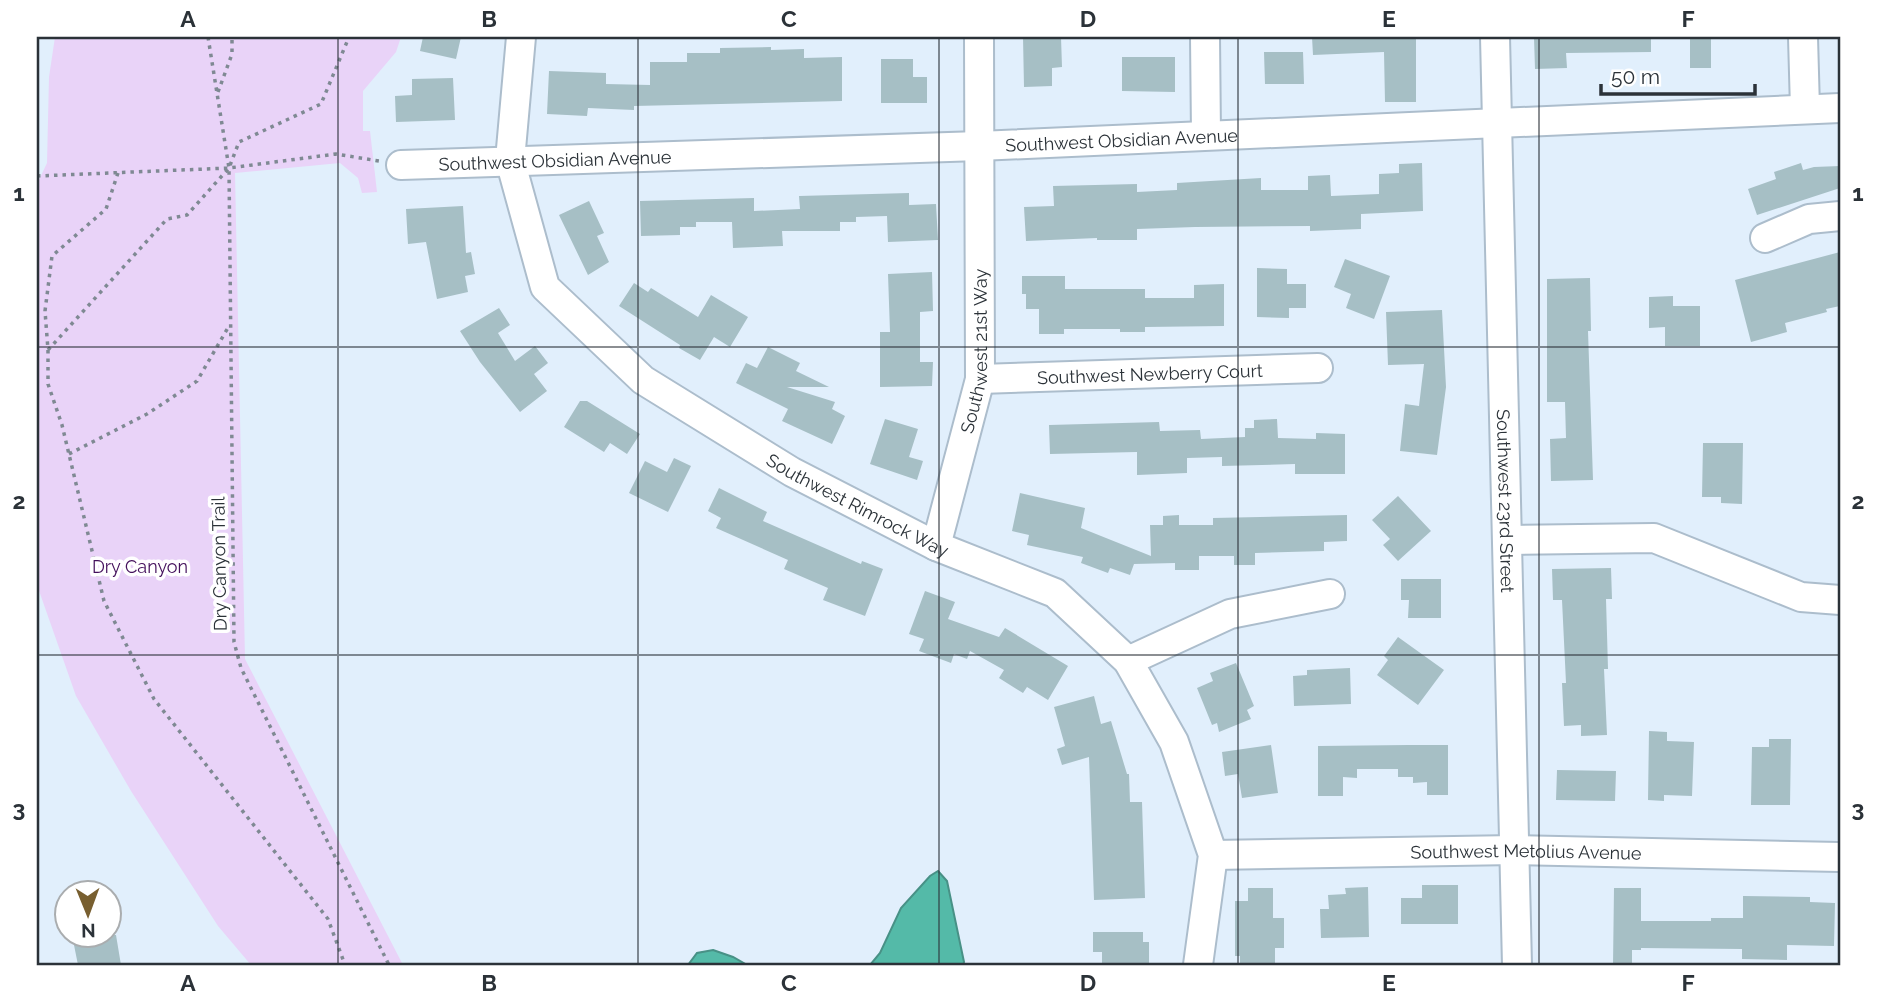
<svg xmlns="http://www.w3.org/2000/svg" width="1877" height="1002" font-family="Raleway,sans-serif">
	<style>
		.green { fill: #e9d3f8 }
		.water { fill: #54baa8; stroke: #489186; stroke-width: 2 }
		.building { fill: #a6bfc5 }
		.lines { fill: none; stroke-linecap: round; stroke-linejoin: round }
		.minor-casing { stroke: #acbdcc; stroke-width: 32 }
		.path { stroke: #7f8993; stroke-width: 3.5; stroke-dasharray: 3.5 5; stroke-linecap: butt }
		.minor { stroke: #fff; stroke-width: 28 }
		.grid { fill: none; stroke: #2b3238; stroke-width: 2; stroke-opacity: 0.55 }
		.labels { text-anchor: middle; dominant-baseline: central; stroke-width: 7; stroke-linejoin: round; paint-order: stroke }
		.street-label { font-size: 18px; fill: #2b3238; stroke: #fff }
		.park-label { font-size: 18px; fill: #430f5b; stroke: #fff }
		.neatline { fill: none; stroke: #2b3238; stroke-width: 2.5 }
		.grid-label { font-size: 23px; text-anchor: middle; font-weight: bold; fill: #2b3238 }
	</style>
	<rect width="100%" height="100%" fill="#e1effc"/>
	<!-- green -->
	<path class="green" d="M55,37H401L396,52L363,91V131H370L377,192L362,193L358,178L340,163L235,173L245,659L403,965H251L218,926L131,791L76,696L37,585V184L47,163L49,77Z"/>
	<!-- water -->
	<path class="water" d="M938,871L947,881L964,962L963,965H870L880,953L901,908L930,876Z
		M713,950L733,957L747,965H688L697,953Z"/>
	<!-- building -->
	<path class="building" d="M423,37H461L456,59L420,51Z
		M1023,37H1061L1062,67L1052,68V86L1024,87Z
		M1312,37H1416V102H1385L1384,52L1313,55Z
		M1534,37H1651V52L1566,53L1567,68L1535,69Z
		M1690,37H1711V68H1690Z
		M771,47V50L804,49V58L842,57V101L634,106V110L588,108L587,116L547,114L549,71L606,73V84L650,85V62H687V53H720V48Z
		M1264,52H1303L1304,84H1265Z
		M1122,57H1175V92L1122,91Z
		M881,59H913V77H927V103H881Z
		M453,78L455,120L396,122L395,96L412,95V79Z
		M1422,163L1423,211L1361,214V229L1310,231V226L1195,227L1137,229V240H1097V238L1026,241L1024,207L1054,206L1053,186L1137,184V192L1177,190V183L1261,178V190H1308V176L1330,175L1331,196L1379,194V174L1399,173V164Z
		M1801,163L1803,170L1814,167L1840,166V188L1757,215L1748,189L1776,179L1774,172Z
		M909,193V205L936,204L938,240L888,242L887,216L856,217V222H840V231H782L783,246L733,248L732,222H696V227H680V235L641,236L640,201L754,198V211L800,209L799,196Z
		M589,201L604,233L597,236L609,262L588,275L559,215Z
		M463,206L466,253L471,252L475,274L465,276L468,292L437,299L426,242L408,244L406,209Z
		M1840,252V306L1826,309L1827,312L1785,323L1787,332L1751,342L1735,280Z
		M1345,259L1390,276L1374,319L1346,308L1351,294L1334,287Z
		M1257,268L1287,269V284H1306V308H1289V318L1257,317Z
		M932,272L933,311L920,312V362H933L932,386L880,387V332H890L888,274Z
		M1022,276H1065V289H1145V298H1194V285L1224,284V326L1145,327V332H1120V329H1064V334H1039V309H1026V294H1022Z
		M1590,278L1591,331H1588L1593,480L1551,481L1550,439L1566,438L1565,402H1547V279Z
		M634,283L648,292L651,288L698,317L711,295L748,317L730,347L714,337L700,360L679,348L680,345L619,306Z
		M1673,296V306H1700V346H1665V327L1649,328V297Z
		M499,308L510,325L498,333L515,361L535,346L548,363L534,374L547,391L520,412L480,362L460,331Z
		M1442,310L1446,387L1437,455L1400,451L1405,404L1419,406L1424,364L1388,365L1386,312Z
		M768,347L800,363L796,371L829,387H787L835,402L832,409L845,416L832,444L782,421L788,409L736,383L746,363L757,368Z
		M580,401H587L640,434L627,454L610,443L604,452L564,427Z
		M885,419L918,429L909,457L923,461L917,480L870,464Z
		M1277,419L1278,438L1316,439V433L1345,434V474H1295V464L1222,466V457L1187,458V473L1137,475V452L1050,454L1049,425L1159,422L1160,431L1200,430L1201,439L1245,437V428H1254V420Z
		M1703,443H1743L1742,504L1721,503V497H1702Z
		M674,458L691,466L668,512L629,493L645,461L667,472Z
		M719,488L767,512L763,521L861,564L862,561L883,569L865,616L823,600L828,588L784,569L788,560L716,528L721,518L708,511Z
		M1020,493L1085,508L1081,528L1151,556L1150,525H1163V516L1179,515V525H1213V518L1347,515V541L1324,542V551L1255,553V565H1234V556H1199V570H1175V563L1134,564L1130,575L1110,568L1108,573L1081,563L1083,557L1027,545L1029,535L1012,531Z
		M1398,496L1431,531L1398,561L1383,545L1390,539L1372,520Z
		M1611,568L1612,599H1606L1608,669H1604L1607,735L1581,736V725L1564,726L1562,683H1566L1562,600H1553L1552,569Z
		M1401,579H1441V618H1408L1409,600H1401Z
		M925,591L955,602L948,619L999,637L1005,628L1068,666L1048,700L1027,687L1023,693L999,678L1004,670L970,651L967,659L954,654L951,663L919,651L924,639L909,634Z
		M1398,637L1444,670L1418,705L1377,675L1388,660L1384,656Z
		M1236,663L1254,706L1247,710L1251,719L1219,732L1217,723L1212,725L1197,688L1213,681L1210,673Z
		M1350,668L1351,704L1294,706L1293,676L1307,675V670Z
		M1094,696L1101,724L1111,721L1127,774H1129L1130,802H1142L1145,898L1094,900L1089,757L1062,765L1057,749L1065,746L1054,707Z
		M1649,731L1667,732V741L1694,742L1692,796L1664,795V801L1648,800Z
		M1769,739H1791L1790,805H1751L1752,747H1769Z
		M1271,745L1278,793L1242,798L1238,774L1225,776L1222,752Z
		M1409,745H1448V795H1427V782L1413,783V777H1398V769H1357V778L1343,777V796H1318V746Z
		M1557,770L1616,771L1615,801L1556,800Z
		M1422,885H1458V924H1401V898H1422Z
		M1368,887L1369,937L1321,938L1320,909H1329L1328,895L1346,894L1345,888Z
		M1248,888H1273V918H1284V948H1275V965H1240V956H1235V901H1248Z
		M1614,888H1641V921H1711V918H1743V896L1810,897V902L1835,903L1834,946L1787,945V960L1742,959V949L1641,948V950H1632V965H1613Z
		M1093,932H1143V942H1149V965H1102V952H1093Z
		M72,935H116L121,965H78Z"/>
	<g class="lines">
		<defs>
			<g id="minor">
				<path id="s1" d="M521,37L510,160L545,287L643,380L792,472L936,546L1055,593L1128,661L1174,742L1213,855L1198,965"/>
				<path d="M1205,37L1206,135"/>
				<path id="s2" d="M1495,37L1517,965"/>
				<path d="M1803,37L1805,109"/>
				<path id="s3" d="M401,165L979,146L1840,108"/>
				<path d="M1765,238L1809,219L1840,216"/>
				<path id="s4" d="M980,379L1318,368"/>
				<path d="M1509,540L1654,538L1801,597L1840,600"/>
				<path id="s5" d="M936,546L980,379L979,37"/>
				<path d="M1128,661L1230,614L1330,594"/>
				<path id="s6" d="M1213,855L1515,850L1840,857"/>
			</g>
		</defs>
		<!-- minor casing -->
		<use href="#minor" class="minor-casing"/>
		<!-- path -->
		<path class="path" d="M208,37L229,168L234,642L241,668L389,965
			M218,92L232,54V37
			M118,173L106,209L52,256L45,311L48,350V384L62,425L104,601L154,699L328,919L345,965
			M37,176L229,168L336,154L379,161
			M48,350L167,219L187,215L229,168L239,142L321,104L349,37
			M69,454L147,414L197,381L229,326"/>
		<!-- minor -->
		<use href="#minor" class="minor"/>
	</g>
	<!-- grid -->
	<path class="grid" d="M338,37V965M638,37V965M939,37V965M1238,37V965M1539,37V965M37,347H1840M37,655H1840"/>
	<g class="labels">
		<!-- street labels -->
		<g class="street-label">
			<text stroke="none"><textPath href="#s3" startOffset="721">Southwest Obsidian Avenue</textPath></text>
			<text stroke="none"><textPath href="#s3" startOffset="154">Southwest Obsidian Avenue</textPath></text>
			<text stroke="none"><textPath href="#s5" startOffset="200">Southwest 21st Way</textPath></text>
			<text stroke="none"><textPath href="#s4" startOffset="170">Southwest Newberry Court</textPath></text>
			<text stroke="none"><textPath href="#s2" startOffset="464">Southwest 23rd Street</textPath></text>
			<text stroke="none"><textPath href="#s1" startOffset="639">Southwest Rimrock Way</textPath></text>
			<text transform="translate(219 564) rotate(-91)">Dry Canyon Trail</text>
			<text stroke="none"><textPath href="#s6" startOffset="313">Southwest Metolius Avenue</textPath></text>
		</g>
		<!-- park labels -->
		<g class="park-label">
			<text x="140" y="566">Dry Canyon</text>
		</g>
	</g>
	<!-- border -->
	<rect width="1877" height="1002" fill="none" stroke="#ffffff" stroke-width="77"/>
	<!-- north arrow -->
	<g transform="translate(88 914) rotate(179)"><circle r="33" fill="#ffffff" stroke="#aaadaf" stroke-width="2"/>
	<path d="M0-5L12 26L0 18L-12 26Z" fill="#785f30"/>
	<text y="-10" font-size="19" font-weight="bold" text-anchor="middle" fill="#2b3238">N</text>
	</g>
	<!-- scale -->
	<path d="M1601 84v10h154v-10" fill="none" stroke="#2b3238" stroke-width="3.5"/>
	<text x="1611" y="84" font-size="21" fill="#2b3238" stroke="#ffffff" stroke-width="5" paint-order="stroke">50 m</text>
	<rect x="38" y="38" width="1801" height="926" class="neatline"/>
	<g class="grid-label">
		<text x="188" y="27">A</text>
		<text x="489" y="27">B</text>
		<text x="789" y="27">C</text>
		<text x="1088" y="27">D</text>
		<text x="1389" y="27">E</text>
		<text x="1688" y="27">F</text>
		<text x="19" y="201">1</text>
		<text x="1858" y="201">1</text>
		<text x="19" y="509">2</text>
		<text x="1858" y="509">2</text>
		<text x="19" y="817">3</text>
		<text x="1858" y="817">3</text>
		<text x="188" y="991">A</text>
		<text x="489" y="991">B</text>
		<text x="789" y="991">C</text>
		<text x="1088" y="991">D</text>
		<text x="1389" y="991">E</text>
		<text x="1688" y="991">F</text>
	</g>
</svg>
